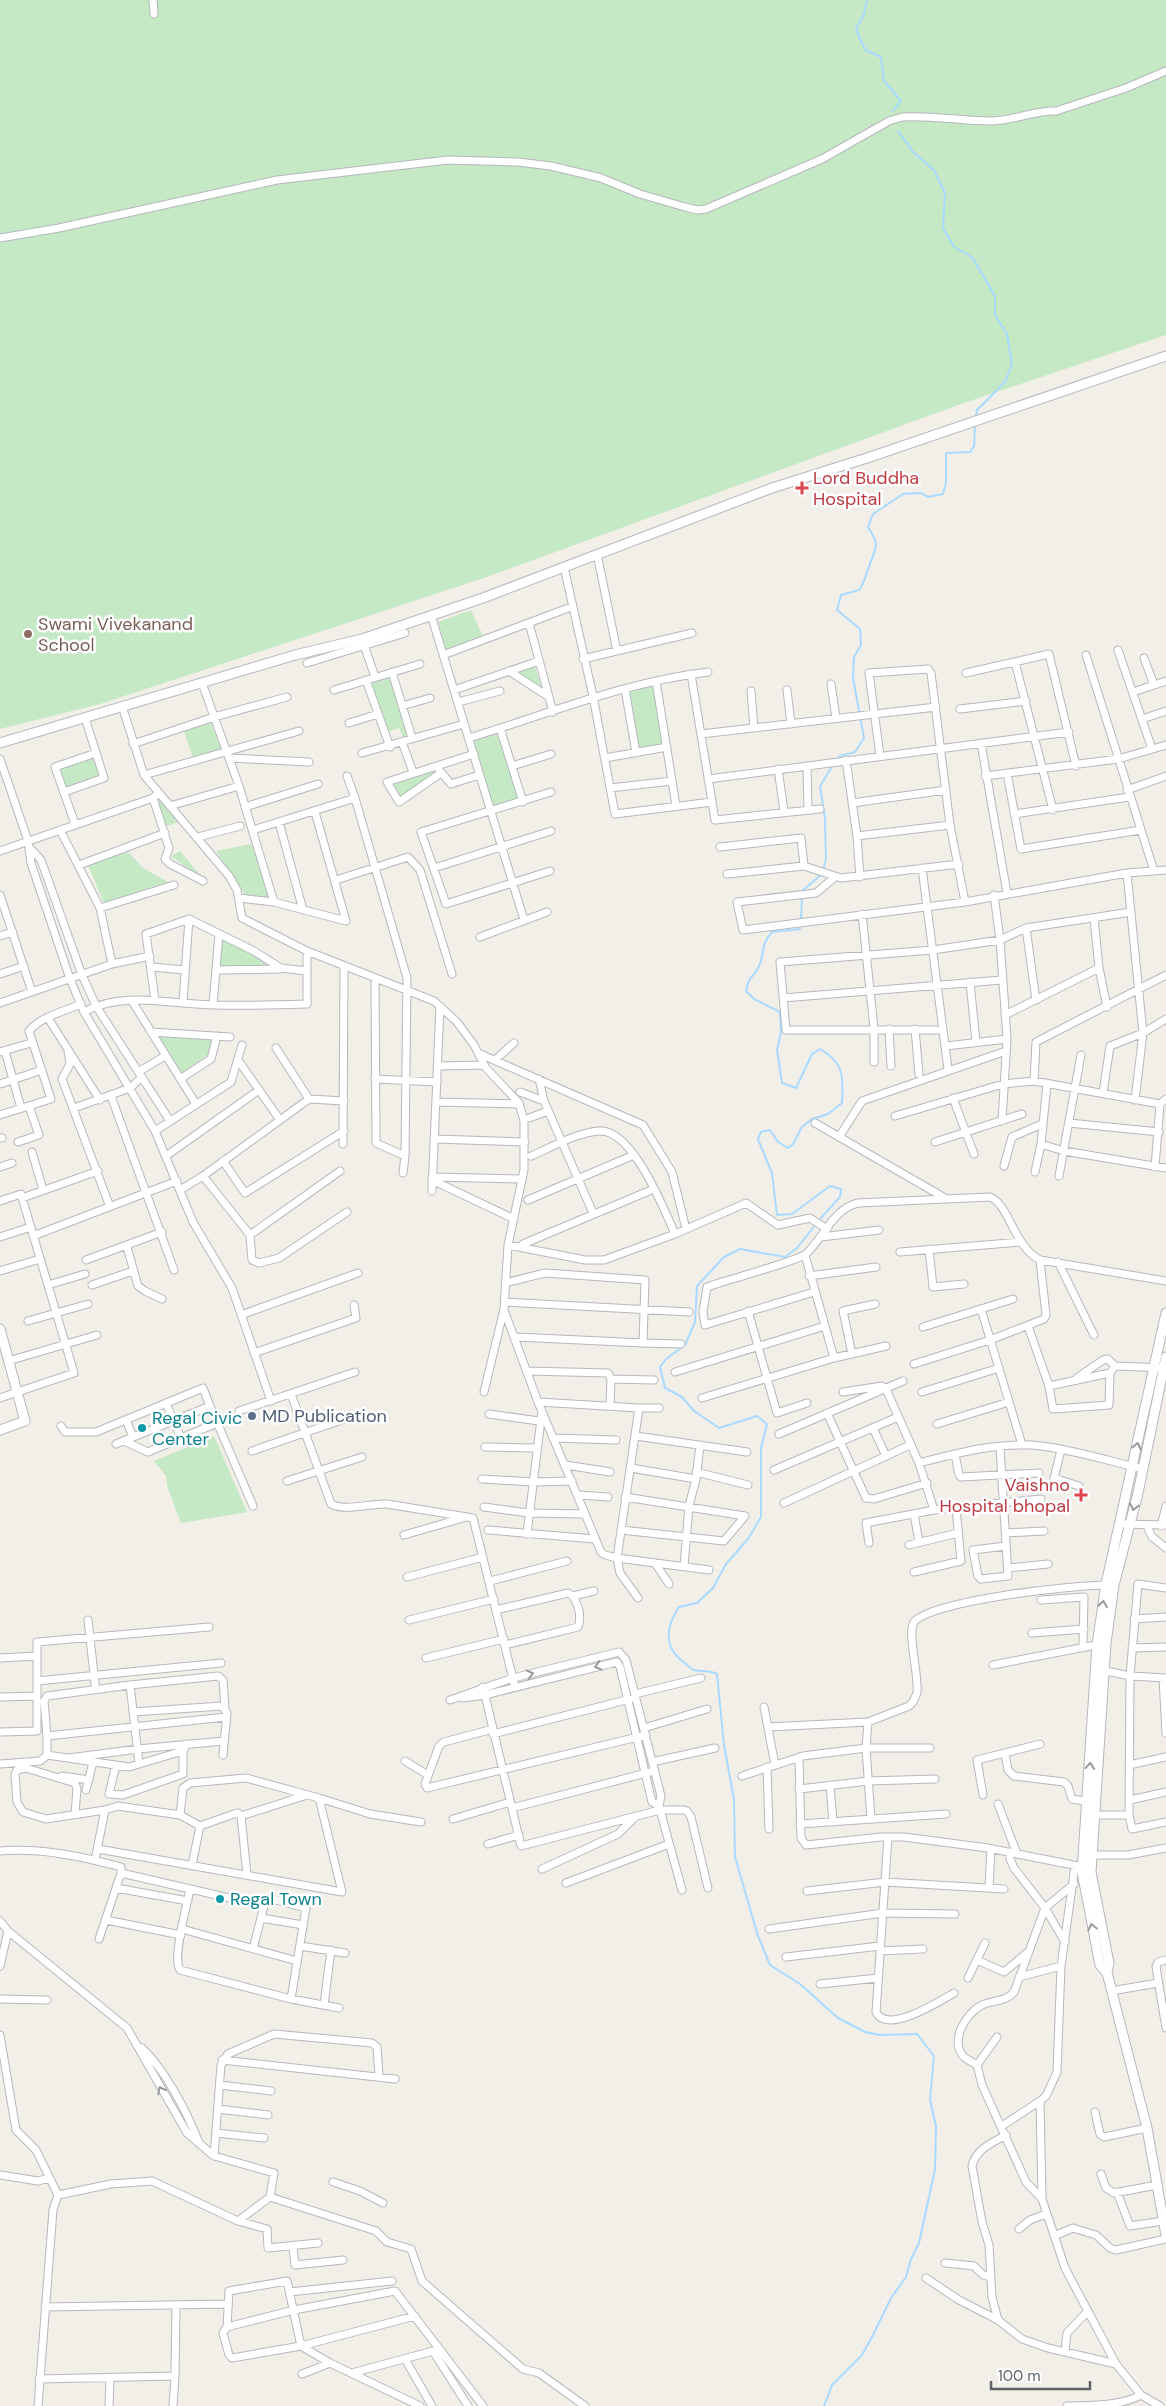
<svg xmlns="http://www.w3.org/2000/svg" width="1166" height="2406" font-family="'DM Sans',sans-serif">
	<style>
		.green { fill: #c5e8c5 }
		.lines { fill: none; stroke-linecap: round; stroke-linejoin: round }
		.stream { stroke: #aadaff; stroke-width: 2 }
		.minor-casing { stroke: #b5b8bc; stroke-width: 9 }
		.tertiary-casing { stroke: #b5b8bc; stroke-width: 11 }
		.minor { stroke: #fff; stroke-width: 7 }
		.tertiary { stroke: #fff; stroke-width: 9 }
		.oneway { stroke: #979a9d }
		.health-dot { fill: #e0444e; stroke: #fff; stroke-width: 2 }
		.education-dot { fill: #8d6e63; stroke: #fff; stroke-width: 2 }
		.service-dot { fill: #5c6f8a; stroke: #fff; stroke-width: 2 }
		.culture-dot { fill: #0f9aa8; stroke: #fff; stroke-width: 2 }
		.labels { text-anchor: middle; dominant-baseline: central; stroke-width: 5; stroke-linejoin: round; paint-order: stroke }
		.health-label { font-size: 18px; fill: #be3a42; stroke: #fff; text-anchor: start }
		.education-label { font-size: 18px; fill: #785e54; stroke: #fff; text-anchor: start }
		.service-label { font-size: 18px; fill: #4e5e75; stroke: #fff; text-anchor: start }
		.culture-label { font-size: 18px; fill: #0d838f; stroke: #fff; text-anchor: start }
	</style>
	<rect width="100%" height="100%" fill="#f1efe8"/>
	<!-- green -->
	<path class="green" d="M0,0H1166V335L961,404L484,578L100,704L0,729Z
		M471,610L483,636L446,650L438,622Z
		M534,664L543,692L514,671Z
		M389,678L408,734L403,737L399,728L387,732L370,683Z
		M654,685L663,744L637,749L628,693Z
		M211,723L221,749L193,758L184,731Z
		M498,734L518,800L492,808L473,741Z
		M93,755L101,775L66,789L58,768Z
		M434,770L437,773L400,799L390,784Z
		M159,797L179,822L167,826L155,799Z
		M251,844L257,857L269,898L246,896L216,851Z
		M180,851L200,875L198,876L171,856Z
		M128,852L143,868L168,882L104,903L88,865Z
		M222,939L277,968H220Z
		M157,1035L213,1039L210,1053L182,1074Z
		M214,1436L247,1512L181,1523L167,1486L166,1476L154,1461Z"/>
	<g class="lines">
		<!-- stream -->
		<path class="stream" d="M867,0L864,14L856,29L865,50L881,57L884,81L901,101L893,111
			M898,131L914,153L934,170L945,193L943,228L954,247L972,257L995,296V315L1007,334L1012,364L1005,382L977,410L976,417
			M838,759L840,756L855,752L864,738L853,678L854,657L861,645L860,629L837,610L841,595L859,590C866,581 866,573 870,564C877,546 879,544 868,527L873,514L903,494L921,493L928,497L943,494L946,483V453L970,452L974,446L975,425
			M823,870L826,859L825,819L820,786L833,765
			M802,891L821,875
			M801,921L802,896
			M800,926V929L772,932C760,945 765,953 759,966C754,978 749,974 746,991L754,999L780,1012L781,1032L777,1050L782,1083L796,1088L812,1054L820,1049C845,1063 843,1077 842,1103L828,1114L812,1119L802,1127L793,1144L788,1148L778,1142L770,1130L761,1132L758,1139L772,1173L777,1215L792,1214L830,1186L841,1189L840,1197L819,1220
			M816,1224L797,1248L785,1257L740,1249L724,1257L697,1286L695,1322L685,1345L666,1359L660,1367L665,1388L682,1397L694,1411L719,1428L757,1416L767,1424L761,1448V1517L748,1539L726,1564L713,1588L697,1603L679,1607C667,1625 663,1645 681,1660C685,1663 690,1668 694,1670C702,1672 708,1670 717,1674L724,1745L734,1800L735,1857L758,1936L770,1965L800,1984L838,2018L865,2032L880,2035L917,2034L934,2056L930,2100L936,2126L935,2169L919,2243L911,2259L906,2277L891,2298L873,2335L862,2355L832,2385L824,2406"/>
		<defs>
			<path id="minor" d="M153,0L154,14
				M0,238L59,228L277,180L448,160L518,162L551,166L601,178L640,194L685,207L697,210L706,209L822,159L889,121L902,117C932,115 961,121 991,121C1013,121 1035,110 1056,111L1126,88L1166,71
				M597,554L617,651
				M564,567L593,696L615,814L712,802
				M431,615L524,920
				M529,623L553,712
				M363,642L375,677
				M1118,650L1152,749
				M443,655L571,607
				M1086,655L1154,871
				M1144,658L1154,685
				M583,659L692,633
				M1015,662L1053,810
				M307,663L405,633
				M509,671L549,697
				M392,672L412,738
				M966,673L1049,654L1076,766
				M691,674L715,820L820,809
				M366,680L390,747
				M656,681L676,806
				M202,683L239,786L274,902
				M831,684L836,718
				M625,689L636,753
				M334,690L420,664
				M454,690L539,661
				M787,690L791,724
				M751,691L754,728
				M1133,692L1166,681
				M458,702L500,691
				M122,706L144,775L229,876L237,890L242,918L307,951L434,1001L457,1022L474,1045L486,1068L519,1103L524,1121V1170L508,1245L504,1309L484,1392
				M402,706L430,698
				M960,709L1026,701
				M1142,719L1166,711
				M349,723L378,714
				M500,728L523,802
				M701,734L936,707
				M469,738C548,714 625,682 708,672
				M402,742L413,772
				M981,743L1007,893
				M133,744L214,717L287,697
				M362,753L464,724
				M880,756L869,673L928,669L931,673L950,825L965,902
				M229,758L309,762
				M605,758L667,747
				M0,759L28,841L31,863L70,979L84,1012L155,1131L193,1222L232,1288L271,1401
				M846,760L857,836L860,877
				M512,766L551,754
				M807,766L808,810
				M778,769L784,811
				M439,770L451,784L479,775
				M441,773L399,802L387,782L474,754
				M1007,773L1021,849L1141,830
				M144,775L299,731
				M347,776L355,798L407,978L405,1156L403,1173
				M985,776L1118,759L1166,745
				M708,779L1069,732
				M610,788L672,781
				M1127,790L1166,776
				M64,792L104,778L85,718
				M153,798L169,848L165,859L170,864L203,881
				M852,803L946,790
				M170,806L239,786
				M245,807L318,784
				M1014,814L1129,797
				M279,822L303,910
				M75,824L55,767L96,753
				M60,830L100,908L112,964
				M253,830L355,798
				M857,836L950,825
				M198,837L240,826
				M720,847L801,838L804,866L841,878L959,864
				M31,849L41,860L82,975L96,1006L170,1121
				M0,851L153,798L159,793
				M79,865L165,833
				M434,868L551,831
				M922,868L948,1069
				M550,871L446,904L421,832L551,792
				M1127,873L1143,1033L1135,1100
				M727,874L804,866
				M835,877L816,893L737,902L743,930L965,902L1127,873L1166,870
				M336,880L408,857L420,870L452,974
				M0,895L32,992
				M994,895L1000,940L1007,1039L1002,1121
				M239,898L274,902L346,921L315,812
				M100,908L174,885
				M862,914L874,1028V1062
				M1094,918L1099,968L1107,1007
				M1026,928L1036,1000
				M0,936L13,932
				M480,937L547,912
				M152,967L184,970
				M216,970L280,969
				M0,974L24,966
				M375,978L376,1143L405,1156
				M970,982L976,1042
				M783,998L1002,980
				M155,1000L146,934L189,919L252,950L281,968L307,971
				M132,1001L196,1104
				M183,1002L189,919
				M0,1003L112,964L150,956
				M213,1005L219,934
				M84,1012C124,990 172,1005 215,1005C246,1006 276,1005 307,1004V951
				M1005,1015L1099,968
				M48,1018L100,1100
				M889,1029L891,1066
				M915,1029L919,1074
				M943,1030H786L780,962L933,950L1000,940L1026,928L1131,912
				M151,1032L230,1037
				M946,1046L1007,1039
				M276,1048L309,1099L344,1101
				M5,1051L21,1108
				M68,1051L70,1064L62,1079L110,1207
				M0,1052L31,1043
				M480,1054L643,1125L672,1172L686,1229
				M496,1059L514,1043
				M238,1060L280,1120
				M438,1066L484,1065
				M138,1072L165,1056
				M180,1079L211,1059L217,1036
				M375,1079L437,1082
				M539,1079L544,1101L593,1213
				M1034,1081L1036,1042L1166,975
				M0,1084L42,1070
				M520,1092L544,1101
				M1103,1093L1110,1046L1143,1033L1166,1019
				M111,1096L174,1270
				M953,1098L974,1154
				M436,1102L519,1104
				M74,1108L130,1088L142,1077
				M0,1115L51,1099L29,1031C40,1017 65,1011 81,1004
				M895,1116L1003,1084L1034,1081L1160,1104
				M529,1118L548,1111
				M815,1123L945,1198
				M1069,1123L1159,1132
				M155,1131L231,1082L242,1045
				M839,1137L862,1101L1006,1051
				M0,1138H2
				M434,1139L525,1142
				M18,1142L39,1135L29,1106
				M935,1142L1022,1114
				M343,1144L344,966
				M1041,1144L1064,1151L1166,1168
				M32,1152L43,1190
				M166,1156L259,1090
				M531,1156C552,1147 576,1133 599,1131C632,1128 664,1209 675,1234
				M223,1161L245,1193L344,1131
				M1004,1166L1012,1137L1042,1124
				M0,1167L12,1163
				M1155,1167L1160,1104L1166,1099
				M1035,1172L1041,1144L1047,1084
				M203,1176L250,1235L340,1171
				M1059,1176L1081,1055
				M432,1177L522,1179
				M432,1180L514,1219
				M180,1190L203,1176L309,1099
				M432,1191L440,1006
				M22,1198L98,1171
				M528,1200L634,1155
				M0,1201L21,1194L74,1373L0,1398
				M250,1235L252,1260L259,1263L279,1258L347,1212
				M33,1236L177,1181
				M0,1237L31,1227
				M821,1237L879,1230
				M523,1244L649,1191
				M508,1245L585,1260H604L675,1234L746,1203L778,1225L810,1218L827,1229
				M127,1247L138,1286L145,1291L162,1299
				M929,1249L933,1287L964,1284
				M900,1252L1020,1242
				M805,1255L834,1358
				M86,1260L162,1232
				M1058,1262L1094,1335
				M0,1271L40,1259
				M809,1276L876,1267
				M505,1283L545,1273L645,1280L643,1343L681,1344
				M48,1285L85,1274
				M92,1285L133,1271
				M814,1292L705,1325L703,1312L707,1287C723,1281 798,1261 806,1254C823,1238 834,1208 858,1203L990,1197C1009,1204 1014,1247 1040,1260L1166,1281
				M505,1302L689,1312
				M981,1309L1022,1445
				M504,1310L538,1402L601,1552L605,1555L617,1558L709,1570
				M748,1311L777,1413L807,1403
				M241,1315L358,1273
				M28,1321L88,1304
				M1028,1326L1049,1386L1053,1409L1109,1405L1110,1373
				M923,1327L1013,1299
				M516,1337L643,1343
				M254,1353L356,1318L354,1305
				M852,1354L843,1311L875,1304
				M8,1361L97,1335
				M914,1364L990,1340L1044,1319L1046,1315L1040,1260
				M527,1371L608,1373L611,1379L610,1406
				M675,1372L825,1326
				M1077,1378L1103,1360L1108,1359L1115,1366
				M611,1379L654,1380
				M1049,1386L1110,1373L1115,1366L1166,1368
				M843,1392L882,1386L886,1389L919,1463L934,1510
				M922,1392L999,1368
				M291,1394L331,1504C346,1512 370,1503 387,1504L473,1518L515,1687
				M702,1398L834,1358L886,1346
				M538,1402L639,1408L617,1558L620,1573L638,1598
				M166,1403L181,1438
				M210,1406L253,1506
				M639,1408H659
				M239,1411L355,1372
				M827,1413L866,1498L874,1499L927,1483
				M489,1414L539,1421
				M126,1420L133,1437
				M937,1424L1009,1402
				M61,1426L65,1432H96L203,1388L210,1406L116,1444
				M873,1428L886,1456
				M779,1434L903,1381
				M636,1436L747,1452
				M553,1438L616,1440
				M124,1441L148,1452L217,1423
				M485,1447L536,1448
				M1000,1448L1008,1576L981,1579L978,1576L973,1550L1006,1546
				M1061,1450L1054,1478L1079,1486
				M252,1451L359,1414
				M955,1454L959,1475L961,1477L1039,1473
				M919,1463C957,1453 1002,1441 1041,1446C1075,1450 1109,1461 1143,1469
				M566,1465L610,1472
				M631,1468L696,1479
				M774,1470L898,1417
				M696,1472L748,1485
				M482,1479L533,1482L572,1481
				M287,1481L362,1457
				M578,1495L608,1497
				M625,1497L745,1516
				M784,1503L910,1445
				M484,1507L529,1513L585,1514
				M962,1507L1041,1499
				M914,1514L919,1542
				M1120,1524L1166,1525
				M1147,1526L1152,1537L1166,1548
				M1161,1526L1166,1506
				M488,1530L595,1539
				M621,1530L724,1541L745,1516
				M1006,1533L1044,1531
				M527,1534L542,1411
				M404,1535L463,1518
				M869,1543L866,1523L934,1510L956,1508L961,1561L914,1572
				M909,1545L958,1533
				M655,1563L669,1584
				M684,1566L689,1506L696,1479L700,1445
				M1008,1568L1048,1564
				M407,1577L483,1557
				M490,1581L567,1561
				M1166,1588L1138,1584L1130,1676L1129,1815L1132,1829L1166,1822
				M573,1596L594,1591
				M1041,1600L1084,1597L1083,1646
				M496,1610L568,1593L573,1596C578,1605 582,1617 578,1627L505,1645
				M1134,1619L1166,1617
				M88,1620L95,1684
				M409,1620L494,1599
				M1032,1633L1084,1629
				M1132,1648L1166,1647
				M0,1658L36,1656
				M426,1658L504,1639
				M993,1665L1101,1644
				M1101,1670L1130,1676L1166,1678
				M1163,1678L1166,1733
				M37,1681L221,1663
				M130,1685L218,1676L223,1680L225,1709
				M483,1687L521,1846L660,1810H684L687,1811L691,1817L708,1888
				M635,1694L701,1678
				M0,1697L37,1696
				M463,1698L485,1695L617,1662L620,1667L652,1802L659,1806
				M450,1700L513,1678L619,1652L626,1660L661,1796L659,1806L682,1890
				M764,1707L775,1765
				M133,1712L222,1706L227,1713L223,1755
				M868,1722L866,1748L871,1819
				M768,1727L868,1722L909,1706L913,1702L917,1693C919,1676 908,1637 913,1624C922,1601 1081,1584 1109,1585
				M644,1728L707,1709
				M493,1729L444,1742L439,1746L425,1784L427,1788L646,1735
				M0,1732L37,1731V1642L209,1627
				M493,1734L630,1699
				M47,1736L44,1701L47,1696L130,1685L139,1763
				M1005,1753L1008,1770L1014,1776L1064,1782L1068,1786L1072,1799L1096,1803
				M47,1755L129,1767L183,1751L187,1744
				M799,1757L801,1838L806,1845L881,1837H904L988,1848L1078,1866
				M69,1758L138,1749L224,1741
				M405,1761L428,1775
				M652,1762L715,1748
				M0,1764L40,1761L47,1755V1736L226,1717
				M116,1765L109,1794L123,1795L183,1774V1751
				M1129,1765L1166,1757
				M767,1767L769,1829
				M62,1776L89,1780
				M742,1776L803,1756L866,1748H930
				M830,1785L833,1822
				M799,1789L869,1781L935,1779
				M86,1790L93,1762
				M983,1795L977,1760L1040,1744
				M319,1798L370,1814L421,1822
				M1130,1800L1166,1792
				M998,1804L1017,1854
				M512,1808L654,1771
				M75,1814L77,1789L75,1783L26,1768L17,1770L15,1774L17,1802L23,1812L46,1819L105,1810
				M1092,1815H1129
				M241,1816L307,1795
				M453,1819L510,1802
				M800,1824L946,1814
				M200,1826L234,1814L238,1813L241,1816L247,1875
				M888,1837L876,2012C887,2035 940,2001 954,1993
				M488,1844L519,1835
				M98,1849L342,1892L319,1798L246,1778L190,1783L183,1788L180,1815
				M0,1851C41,1848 81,1856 121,1867V1873L264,1906
				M1010,1852V1859L1014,1868L1045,1908L1065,1942
				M1088,1855H1128L1166,1848
				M95,1860L105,1810L118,1806L180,1815L200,1826L192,1865
				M1075,1866L1061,1966L1057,2072L1046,2096L1040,2101L1042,2199L1065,2268L1116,2364L1141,2395L1160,2406
				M542,1869L618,1834L636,1816
				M566,1883L669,1844
				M116,1888L188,1901
				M989,1888L991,1849
				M190,1889C187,1906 172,1957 180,1970L291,1999L339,2008
				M807,1891L885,1882L1004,1889
				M261,1918L303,1925
				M106,1920L181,1935
				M0,1921L8,1931L127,2028L187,2133L214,2156L274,2173L270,2197L238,2221
				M182,1929L297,1961
				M769,1929L883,1913L955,1914
				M99,1939L121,1873
				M300,1946L345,1953
				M253,1949L264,1906L272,1899L306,1908L291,1999
				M880,1951L923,1949
				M786,1957L880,1946
				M977,1960L1004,1972L1027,1953
				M1166,1960L1158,1962L1156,1967L1166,2028
				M0,1966L8,1931
				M1019,1977L1061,1966
				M968,1978L985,1943
				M820,1984L878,1978
				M1111,1991L1158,1983
				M0,1999L47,2000
				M324,2005L331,1950
				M0,2035L16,2130L36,2150L58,2195L53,2210L38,2406
				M142,2048C166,2071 187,2112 199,2143
				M222,2060L395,2079
				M977,2065L997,2037
				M220,2085L271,2091
				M218,2109L268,2115
				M1095,2112L1100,2134L1104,2137L1147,2128
				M1002,2126L1040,2101
				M216,2133L264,2138
				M214,2156L221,2065L228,2054L274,2034L372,2043L377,2047L379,2076
				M1101,2174L1106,2188L1114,2193L1157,2185
				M0,2175L38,2181L49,2178
				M333,2182L360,2191L383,2203
				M1117,2192L1130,2226L1163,2221
				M58,2195L111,2184L152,2181L238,2221L267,2229L268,2248L318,2243
				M270,2197L376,2231L387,2242L411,2249L422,2281L523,2369L539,2373L585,2406
				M1042,2199L1026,2182L982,2085L977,2065C973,2062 967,2060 964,2057C949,2041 966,2013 982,2005C993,2000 1006,2002 1014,1992L1045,1908L1074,1884
				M1019,2229L1030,2220L1046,2214
				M1054,2236L1073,2228L1076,2229L1096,2235L1110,2248L1116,2250L1166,2239
				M293,2247L295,2265L343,2260
				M945,2263L974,2266L983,2275L991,2277
				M926,2278L959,2300L998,2320L1022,2339L1048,2348L1116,2364
				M290,2292L392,2281
				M45,2307L228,2304
				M998,2320L992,2297L989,2245L982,2222L972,2166C976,2149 992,2143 1006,2135
				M227,2327L223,2333L229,2355L232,2358L301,2346L415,2316
				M1065,2351L1067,2333L1087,2312
				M405,2359L432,2406
				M352,2373L433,2351L468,2406
				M302,2374L330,2363
				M175,2376L176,2305
				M39,2379L175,2376L173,2406
				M109,2406L110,2378
				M420,2406L330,2363L301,2346L287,2281L229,2291L227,2327L294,2310L395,2291L483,2406
				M1067,2406C1091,2405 1121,2406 1141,2395"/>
			<path id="tertiary" d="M0,743L295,655L362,639L483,598L772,488L870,457L1166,356
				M0,1329L25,1421L0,1430
				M1166,1357L1138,1493L1114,1585L1106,1643L1091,1872L1109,1963L1107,1973L1147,2128L1166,2235
				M1107,1973L1100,1965L1082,1872L1097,1645L1106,1584L1166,1313"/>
		</defs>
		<!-- minor casing -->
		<use href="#minor" class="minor-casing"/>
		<!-- tertiary casing -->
		<use href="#tertiary" class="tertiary-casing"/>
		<!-- minor -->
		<use href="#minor" class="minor"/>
		<!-- tertiary -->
		<use href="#tertiary" class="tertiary"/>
	</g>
	<!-- one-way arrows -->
	<defs><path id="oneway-chevron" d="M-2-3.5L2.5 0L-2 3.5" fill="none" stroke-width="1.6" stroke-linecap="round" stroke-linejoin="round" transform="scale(1.25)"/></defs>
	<g class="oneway">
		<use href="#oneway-chevron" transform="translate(1137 1446) rotate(-78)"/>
		<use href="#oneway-chevron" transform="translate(1134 1507) rotate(103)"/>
		<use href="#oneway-chevron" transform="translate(1103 1604) rotate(-81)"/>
		<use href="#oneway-chevron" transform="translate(598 1666) rotate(166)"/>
		<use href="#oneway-chevron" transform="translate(530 1674) rotate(-14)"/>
		<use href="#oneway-chevron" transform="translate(1090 1766) rotate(-85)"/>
		<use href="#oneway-chevron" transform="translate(1092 1927) rotate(-102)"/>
		<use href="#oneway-chevron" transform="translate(161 2090) rotate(-119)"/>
	</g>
	<!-- markers -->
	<g class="health-dot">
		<path d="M799.5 480.5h5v5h5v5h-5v5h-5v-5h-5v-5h5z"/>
		<path d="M1078.5 1487.5h5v5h5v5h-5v5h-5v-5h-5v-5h5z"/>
	</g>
	<circle class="education-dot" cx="28" cy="634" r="5"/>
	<circle class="service-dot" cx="252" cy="1416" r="5"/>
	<g class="culture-dot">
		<circle cx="142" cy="1428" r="5"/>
		<circle cx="220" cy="1899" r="5"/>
	</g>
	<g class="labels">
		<!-- health labels -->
		<g class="health-label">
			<text x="813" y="478">Lord Buddha<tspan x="813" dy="21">Hospital</tspan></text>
			<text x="1070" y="1485" text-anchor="end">Vaishno<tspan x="1070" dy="21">Hospital bhopal</tspan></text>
		</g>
		<!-- education labels -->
		<g class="education-label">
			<text x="38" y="624">Swami Vivekanand<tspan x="38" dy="21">School</tspan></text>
		</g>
		<!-- service labels -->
		<g class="service-label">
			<text x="262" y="1416">MD Publication</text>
		</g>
		<!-- culture labels -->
		<g class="culture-label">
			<text x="152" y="1418">Regal Civic<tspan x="152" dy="21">Center</tspan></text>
			<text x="230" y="1899">Regal Town</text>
		</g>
	</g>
	<!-- scale -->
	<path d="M991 2381v8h99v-8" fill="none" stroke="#5f6368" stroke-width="2.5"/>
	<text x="998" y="2381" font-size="15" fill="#5f6368" stroke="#ffffff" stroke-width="4" paint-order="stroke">100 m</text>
</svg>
